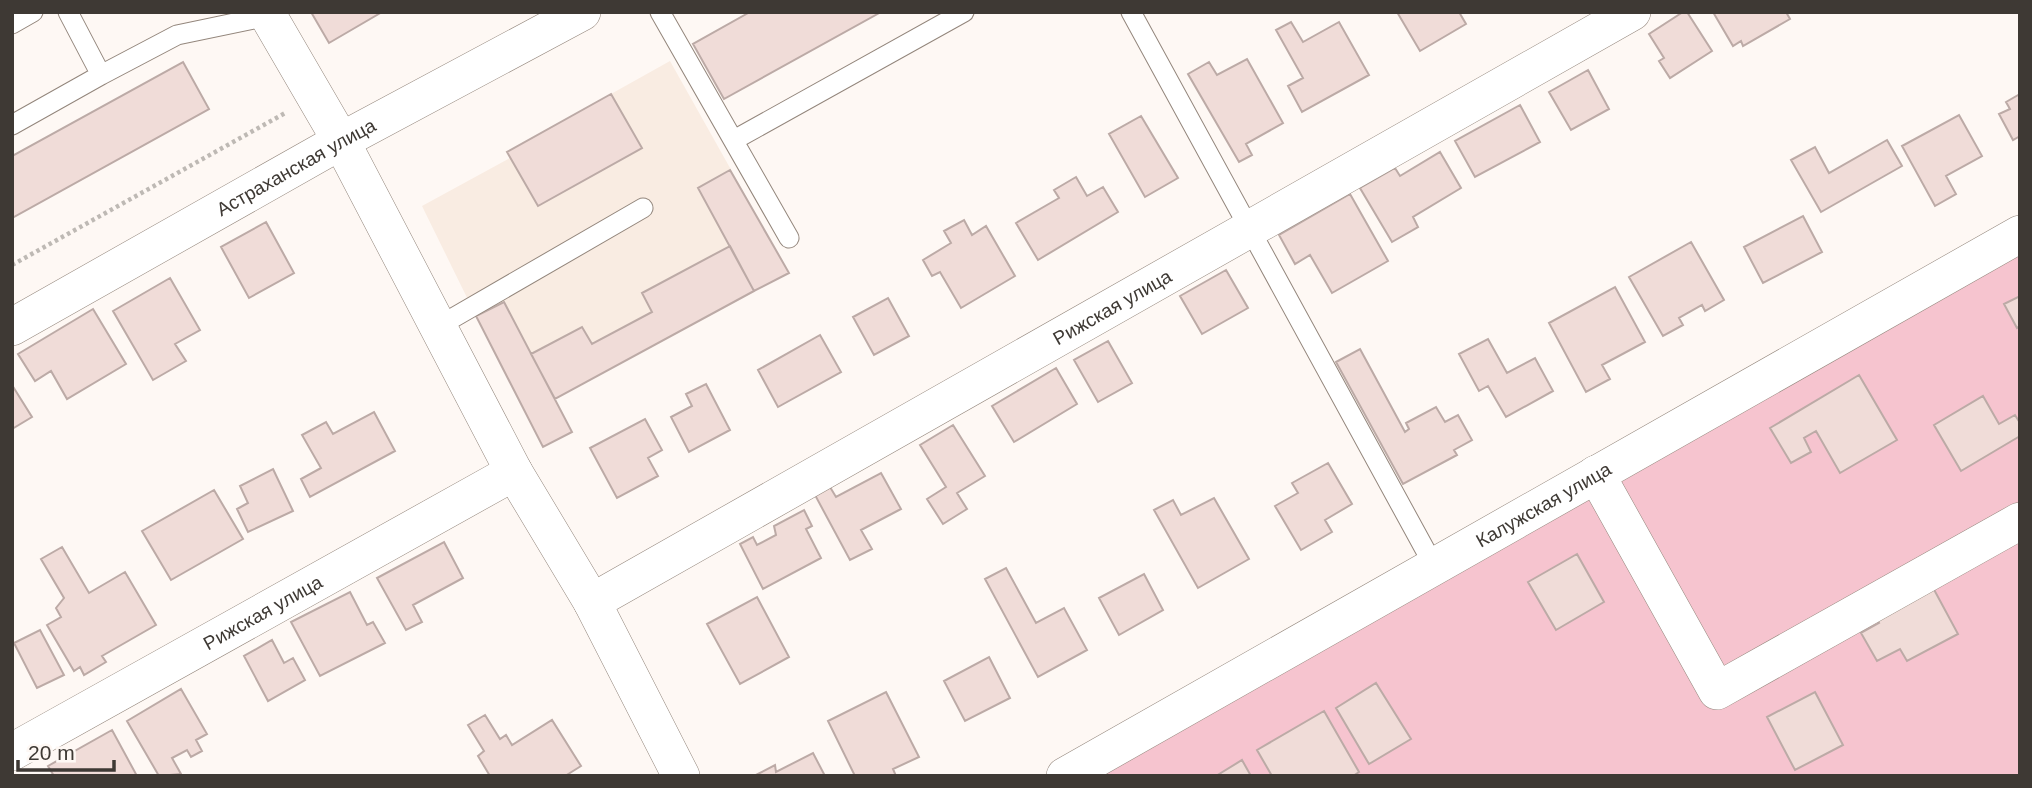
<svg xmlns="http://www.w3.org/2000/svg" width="2032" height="788" font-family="Arial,sans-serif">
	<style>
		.built { fill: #f9ece2 }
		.green { fill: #f6c4cf }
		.building { fill: #f0dcd8; stroke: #bcaaa6; stroke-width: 2 }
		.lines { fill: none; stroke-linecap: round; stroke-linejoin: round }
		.service-casing { stroke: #93867c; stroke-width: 21 }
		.minor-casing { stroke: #93867c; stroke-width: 38 }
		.path { stroke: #beb9b4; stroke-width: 4.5; stroke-dasharray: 3.5 3.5; stroke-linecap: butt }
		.service { stroke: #fff; stroke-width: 19 }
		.minor { stroke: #fff; stroke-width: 37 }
		.labels { text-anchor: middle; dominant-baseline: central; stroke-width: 5; stroke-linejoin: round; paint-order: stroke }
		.street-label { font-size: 19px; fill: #3e3934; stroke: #fef8f4 }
	</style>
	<rect width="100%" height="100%" fill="#fef8f4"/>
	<!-- built -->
	<path class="built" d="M670,61L789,273L555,399L504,302L476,316L422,206L510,158L507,152Z"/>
	<!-- green -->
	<path class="green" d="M2020,234V776H1065Z"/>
	<!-- building -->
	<path class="building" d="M311,12H382L329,43Z
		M750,12H881L724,99L693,44Z
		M1397,12H1459L1466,24L1420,51Z
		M1683,12H1687L1712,51L1670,78L1659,61L1664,58L1649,34Z
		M1713,12H1786L1790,19L1743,46L1741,41L1733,46Z
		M1291,22L1303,42L1339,22L1369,75L1302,112L1288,86L1303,78L1276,30Z
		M1247,59L1283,123L1246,144L1252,155L1239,162L1188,74L1209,62L1217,75Z
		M183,62L209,109L12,218V156Z
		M1588,70L1609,109L1571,130L1549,92Z
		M611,94L642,148L538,206L507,152Z
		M2020,94V136L2013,140L1999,114L2010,109L2006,102Z
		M1520,105L1540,142L1475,177L1455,141Z
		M1959,115L1982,156L1946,176L1956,194L1935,206L1902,146Z
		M1141,116L1178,178L1145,197L1109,134Z
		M1887,140L1902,166L1821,212L1791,160L1815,147L1829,173Z
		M1440,152L1461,188L1413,217L1418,227L1392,242L1360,188L1395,168L1400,176Z
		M730,170L789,273L754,291L698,188Z
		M1076,177L1087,196L1103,187L1118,212L1038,260L1016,223L1059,198L1054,190Z
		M1350,194L1388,261L1332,293L1310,255L1295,264L1279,235Z
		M1803,216L1822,252L1763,283L1744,247Z
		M964,220L972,235L986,226L1015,276L961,308L940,272L932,276L923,260L951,243L944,231Z
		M266,222L294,273L249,298L221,247Z
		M1691,242L1724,300L1705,311L1702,305L1679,318L1683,325L1663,336L1629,277Z
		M730,246L754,291L555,399L531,354L582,327L592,344L652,312L642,293Z
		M1226,270L1248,308L1202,334L1180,296Z
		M170,278L200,330L175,344L186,361L153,380L113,311Z
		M1615,287L1645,342L1602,365L1610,379L1586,392L1549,323Z
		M2020,296V326L2017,328L2004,304Z
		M888,298L909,336L874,355L853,317Z
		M504,302L572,432L543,447L476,316Z
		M93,309L126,364L67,399L51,371L35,381L18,354Z
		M820,335L841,372L778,407L758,370Z
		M1488,339L1507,373L1535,358L1553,391L1506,417L1488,386L1479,391L1459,354Z
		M1108,341L1132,383L1098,402L1074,360Z
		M1360,349L1405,432L1409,429L1406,423L1436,407L1445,422L1458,415L1472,440L1454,450L1457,455L1403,484L1336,362Z
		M1056,368L1077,404L1014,442L992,406Z
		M1859,375L1897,440L1840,473L1816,431L1804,438L1811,452L1791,463L1770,428Z
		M706,384L730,430L689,452L671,417L692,406L686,394Z
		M12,385L32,417L12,429Z
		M1983,396L1999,424L2015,415L2020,423V436L1961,471L1934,425Z
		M374,412L395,451L310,497L301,479L321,468L302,435L326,422L333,434Z
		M645,419L662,450L648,458L658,476L617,498L590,448Z
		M953,425L985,476L957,493L967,509L943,524L927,499L946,487L920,445Z
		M1328,463L1352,504L1325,520L1332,532L1301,550L1275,506L1298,493L1292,483Z
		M273,469L293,511L248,532L237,509L248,503L240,486Z
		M881,473L901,509L861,530L872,549L850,560L815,495L830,487L836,497Z
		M214,490L243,539L171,580L142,531Z
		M1214,498L1249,559L1198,588L1154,510L1173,500L1181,515Z
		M804,510L812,526L806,529L821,558L763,589L740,544L753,537L757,545L776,535L774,526Z
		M444,542L463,578L413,605L422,622L406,630L377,578Z
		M62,547L89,593L125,572L156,625L102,656L106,662L84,675L80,667L74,671L47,625L61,617L56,608L64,598L41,559Z
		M1577,554L1604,602L1556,630L1528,582Z
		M1006,568L1036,623L1064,608L1087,650L1038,677L985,579Z
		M1144,574L1163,610L1119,635L1099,598Z
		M1931,584L1958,634L1907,661L1900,649L1877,661L1861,633L1879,623L1874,615Z
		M350,592L367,625L373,622L385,643L320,676L291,622Z
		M757,597L789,657L740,684L707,624Z
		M40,630L64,675L37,688L14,643Z
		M272,640L284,663L293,658L305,680L268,701L244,656Z
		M989,657L1010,698L965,721L944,681Z
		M1376,683L1411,739L1369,764L1336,708Z
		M181,689L207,734L196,740L202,751L191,757L187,750L172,758L181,774L159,776L127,721Z
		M886,692L919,757L893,769L896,776H855L828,721Z
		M1815,692L1843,745L1795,770L1767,717Z
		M1324,711L1359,772L1353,776H1272L1257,750Z
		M485,715L500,739L506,735L512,745L552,720L581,766L565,776H490L478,756L484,751L468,725Z
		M112,730L137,776H54L48,766Z
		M813,753L825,776H754L775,765L776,772Z
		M1242,760L1251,776H1216Z"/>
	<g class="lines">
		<defs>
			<path id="service" d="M68,12L101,75L177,35L268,16
				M660,12L789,238
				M1131,12L1434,566
				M12,24L33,12
				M12,125L101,75
				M734,140L964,12
				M439,326L643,208"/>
			<g id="minor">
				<path d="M266,12L341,141L514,472L592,602L681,776"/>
				<path id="s1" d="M12,327L341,141L582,12"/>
				<path d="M1596,474L1717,691L2020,521"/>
				<path id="s2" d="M592,602L1632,12"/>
				<path id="s3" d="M12,752L514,472"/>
				<path id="s4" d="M1065,776L2020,234"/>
			</g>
		</defs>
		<!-- service casing -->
		<use href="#service" class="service-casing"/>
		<!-- minor casing -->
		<use href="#minor" class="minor-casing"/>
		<!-- path -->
		<path class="path" d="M12,265L287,112"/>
		<!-- service -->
		<use href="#service" class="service"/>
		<!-- minor -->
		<use href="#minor" class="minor"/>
	</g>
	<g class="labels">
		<!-- street labels -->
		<g class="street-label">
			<text stroke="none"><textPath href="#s1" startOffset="326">Астраханская улица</textPath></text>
			<text stroke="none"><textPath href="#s2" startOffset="598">Рижская улица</textPath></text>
			<text stroke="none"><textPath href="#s4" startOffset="550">Калужская улица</textPath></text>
			<text stroke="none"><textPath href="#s3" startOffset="287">Рижская улица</textPath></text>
		</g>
	</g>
	<!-- border -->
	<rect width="2032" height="788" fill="none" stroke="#3e3934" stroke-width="28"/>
	<!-- scale -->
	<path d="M18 760v10h96v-10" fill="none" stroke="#3e3934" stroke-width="3.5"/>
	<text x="28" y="760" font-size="21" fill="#3e3934" stroke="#fef8f4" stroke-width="5" paint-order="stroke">20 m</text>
</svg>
